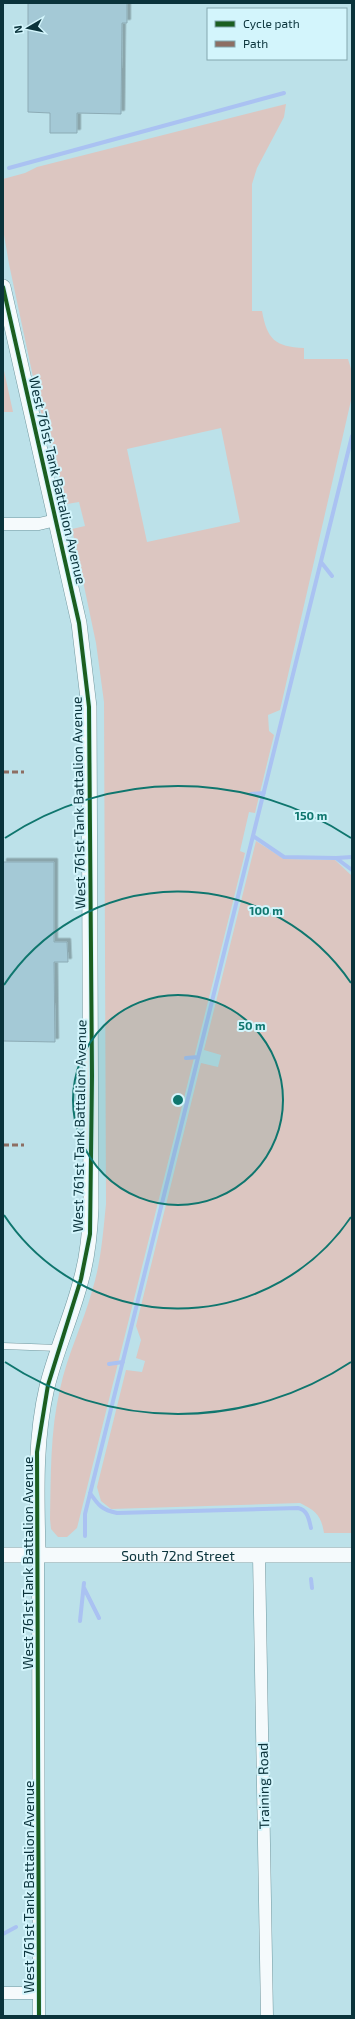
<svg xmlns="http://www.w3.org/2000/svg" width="355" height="2019" font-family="'Exo 2',sans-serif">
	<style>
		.green { fill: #dcc6c1; fill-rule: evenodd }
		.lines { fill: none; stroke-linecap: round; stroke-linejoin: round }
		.stream { stroke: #aac2f2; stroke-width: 4 }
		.building { fill: #a4c9d6; stroke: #8cabb5; filter: url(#shadow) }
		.service-casing { stroke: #72989f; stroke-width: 7 }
		.minor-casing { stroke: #72989f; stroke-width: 13 }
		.tertiary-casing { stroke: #72989f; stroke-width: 16 }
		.service { stroke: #f5fafc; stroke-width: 6 }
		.minor { stroke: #f5fafc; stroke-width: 12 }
		.tertiary { stroke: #f5fafc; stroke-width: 15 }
		.quiet { stroke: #8d6e63; stroke-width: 3; stroke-dasharray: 6 3; stroke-linecap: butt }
		.cycleway-casing { stroke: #d3f5fc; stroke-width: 6 }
		.cycleway { stroke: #1b5e20; stroke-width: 4 }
		.ring { fill: none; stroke: #0f766e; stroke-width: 2 }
		.labels { text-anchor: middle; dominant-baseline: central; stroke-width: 4; stroke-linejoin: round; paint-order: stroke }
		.street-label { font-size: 14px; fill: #0a333b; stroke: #d3f5fc }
		.centre { fill: #0f766e; stroke: #d3f5fc; stroke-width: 2 }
		.ring-label { font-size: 12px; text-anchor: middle; font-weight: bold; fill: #0f766e; stroke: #d3f5fc; stroke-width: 4; stroke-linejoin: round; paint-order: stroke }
	</style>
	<defs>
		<filter id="shadow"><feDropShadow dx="3.5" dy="-3.5" stdDeviation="0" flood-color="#0004"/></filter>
	</defs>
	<rect width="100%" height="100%" fill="#bce1e9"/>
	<!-- green -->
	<path class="green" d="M286,104L284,117L257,168L252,184V311H262C267,339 275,347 304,348V359H348L352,372V396L280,710L268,715L269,731L274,735L255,813L249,812L240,851L245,853L77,1528L67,1537H58L51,1529L50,1519C51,1475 50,1432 60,1389C67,1355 83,1324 92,1291C101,1263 103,1233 106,1204L104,702L96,643L72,529L85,526L79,502L67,504L39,405L9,264L3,229V179L25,173L37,167ZM221,428L240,522L147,542L127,449Z
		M3,366L13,412H3Z
		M256,841L284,859L335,860L352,876V1533H324C321,1515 316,1511 300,1503L111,1509L101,1501L97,1487L126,1370L142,1372L145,1361L136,1358L141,1340L136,1326L201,1063L218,1067L221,1055L204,1050Z"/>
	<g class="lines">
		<!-- stream -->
		<path class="stream" d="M9,168L284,93
			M321,562L332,576
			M251,794L264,793
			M253,836L284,857L336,858L352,870
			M336,858L352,857
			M186,1058L198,1057
			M109,1364L123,1362
			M90,1493C98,1505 102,1510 117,1513L298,1508C308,1510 309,1520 311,1528
			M85,1536V1514L352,436
			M311,1579L312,1588
			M84,1588L99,1618
			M80,1621L84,1583
			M3,1934L16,1927"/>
	</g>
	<!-- building -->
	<path class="building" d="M28,3H127V23H122L121,114L77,113V133H50V113L28,112Z
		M3,862H54V942H67L68,962H54L55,1042L3,1041Z"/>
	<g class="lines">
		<defs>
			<path id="service" d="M3,1346L58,1348"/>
			<path id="minor" d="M3,524H39L56,520
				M38,1555L39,2016
				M259,1556L267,2016
				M3,1993H39"/>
			<g id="tertiary">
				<path d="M3,287L79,623L89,707L91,1208C90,1232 88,1256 81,1280C72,1316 56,1350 47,1387C34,1442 37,1499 38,1555"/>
				<path id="s1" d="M3,1555H352"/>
			</g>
		</defs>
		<!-- service casing -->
		<use href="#service" class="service-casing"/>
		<!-- minor casing -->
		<use href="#minor" class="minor-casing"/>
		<!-- tertiary casing -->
		<use href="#tertiary" class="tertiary-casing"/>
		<!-- service -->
		<use href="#service" class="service"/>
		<!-- minor -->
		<use href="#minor" class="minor"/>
		<!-- tertiary -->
		<use href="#tertiary" class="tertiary"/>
		<!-- quiet -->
		<path class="quiet" d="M3,772H24
			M3,1145H24"/>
		<defs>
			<path id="cycleway" d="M3,287L79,623L89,707L92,1076L90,1234L81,1279L48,1385L37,1452L39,2016"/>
		</defs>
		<!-- cycleway casing -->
		<use href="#cycleway" class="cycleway-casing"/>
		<!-- cycleway -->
		<use href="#cycleway" class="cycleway"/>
	</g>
	<!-- distance rings -->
	<circle cx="178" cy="1100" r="105" fill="#0f766e" fill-opacity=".12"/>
	<g class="ring">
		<circle cx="178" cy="1100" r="105"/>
		<path d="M351 1217A209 209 0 0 1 4 1215M4 985A209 209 0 0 1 351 983"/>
		<path d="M351 1362A314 314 0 0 1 5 1362M5 838A314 314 0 0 1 351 838"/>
	</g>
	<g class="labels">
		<!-- street labels -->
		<g class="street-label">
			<text transform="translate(58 480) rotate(77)">West 761st Tank Battalion Avenue</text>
			<text transform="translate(78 803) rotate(-91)">West 761st Tank Battalion Avenue</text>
			<text transform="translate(79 1126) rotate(-89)">West 761st Tank Battalion Avenue</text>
			<text stroke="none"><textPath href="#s1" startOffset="175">South 72nd Street</textPath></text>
			<text transform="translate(27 1563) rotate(-90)">West 761st Tank Battalion Avenue</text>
			<text transform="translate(263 1786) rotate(-91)">Training Road</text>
			<text transform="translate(28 1887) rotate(-90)">West 761st Tank Battalion Avenue</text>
		</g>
	</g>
	<circle cx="178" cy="1100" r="6" class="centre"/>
	<g class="ring-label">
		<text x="311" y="820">150 m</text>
		<text x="266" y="915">100 m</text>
		<text x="252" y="1030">50 m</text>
	</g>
	<!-- border -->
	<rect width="355" height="2019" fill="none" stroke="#0a333b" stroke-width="8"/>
	<!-- legend -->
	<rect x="207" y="8" width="140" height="52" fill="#d3f5fc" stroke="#83a7af"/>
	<rect x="215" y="21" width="20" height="6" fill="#1b5e20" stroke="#83a7af"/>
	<text x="243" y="28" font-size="12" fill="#0a333b">Cycle path</text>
	<rect x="215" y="41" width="20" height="6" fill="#8d6e63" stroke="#83a7af"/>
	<text x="243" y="48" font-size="12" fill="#0a333b">Path</text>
	<!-- north arrow -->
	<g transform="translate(28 28) rotate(261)" stroke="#d3f5fc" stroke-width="3" paint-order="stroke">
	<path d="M0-3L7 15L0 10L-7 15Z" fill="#0a333b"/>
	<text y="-6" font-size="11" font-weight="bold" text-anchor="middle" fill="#0a333b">N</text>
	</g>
</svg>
